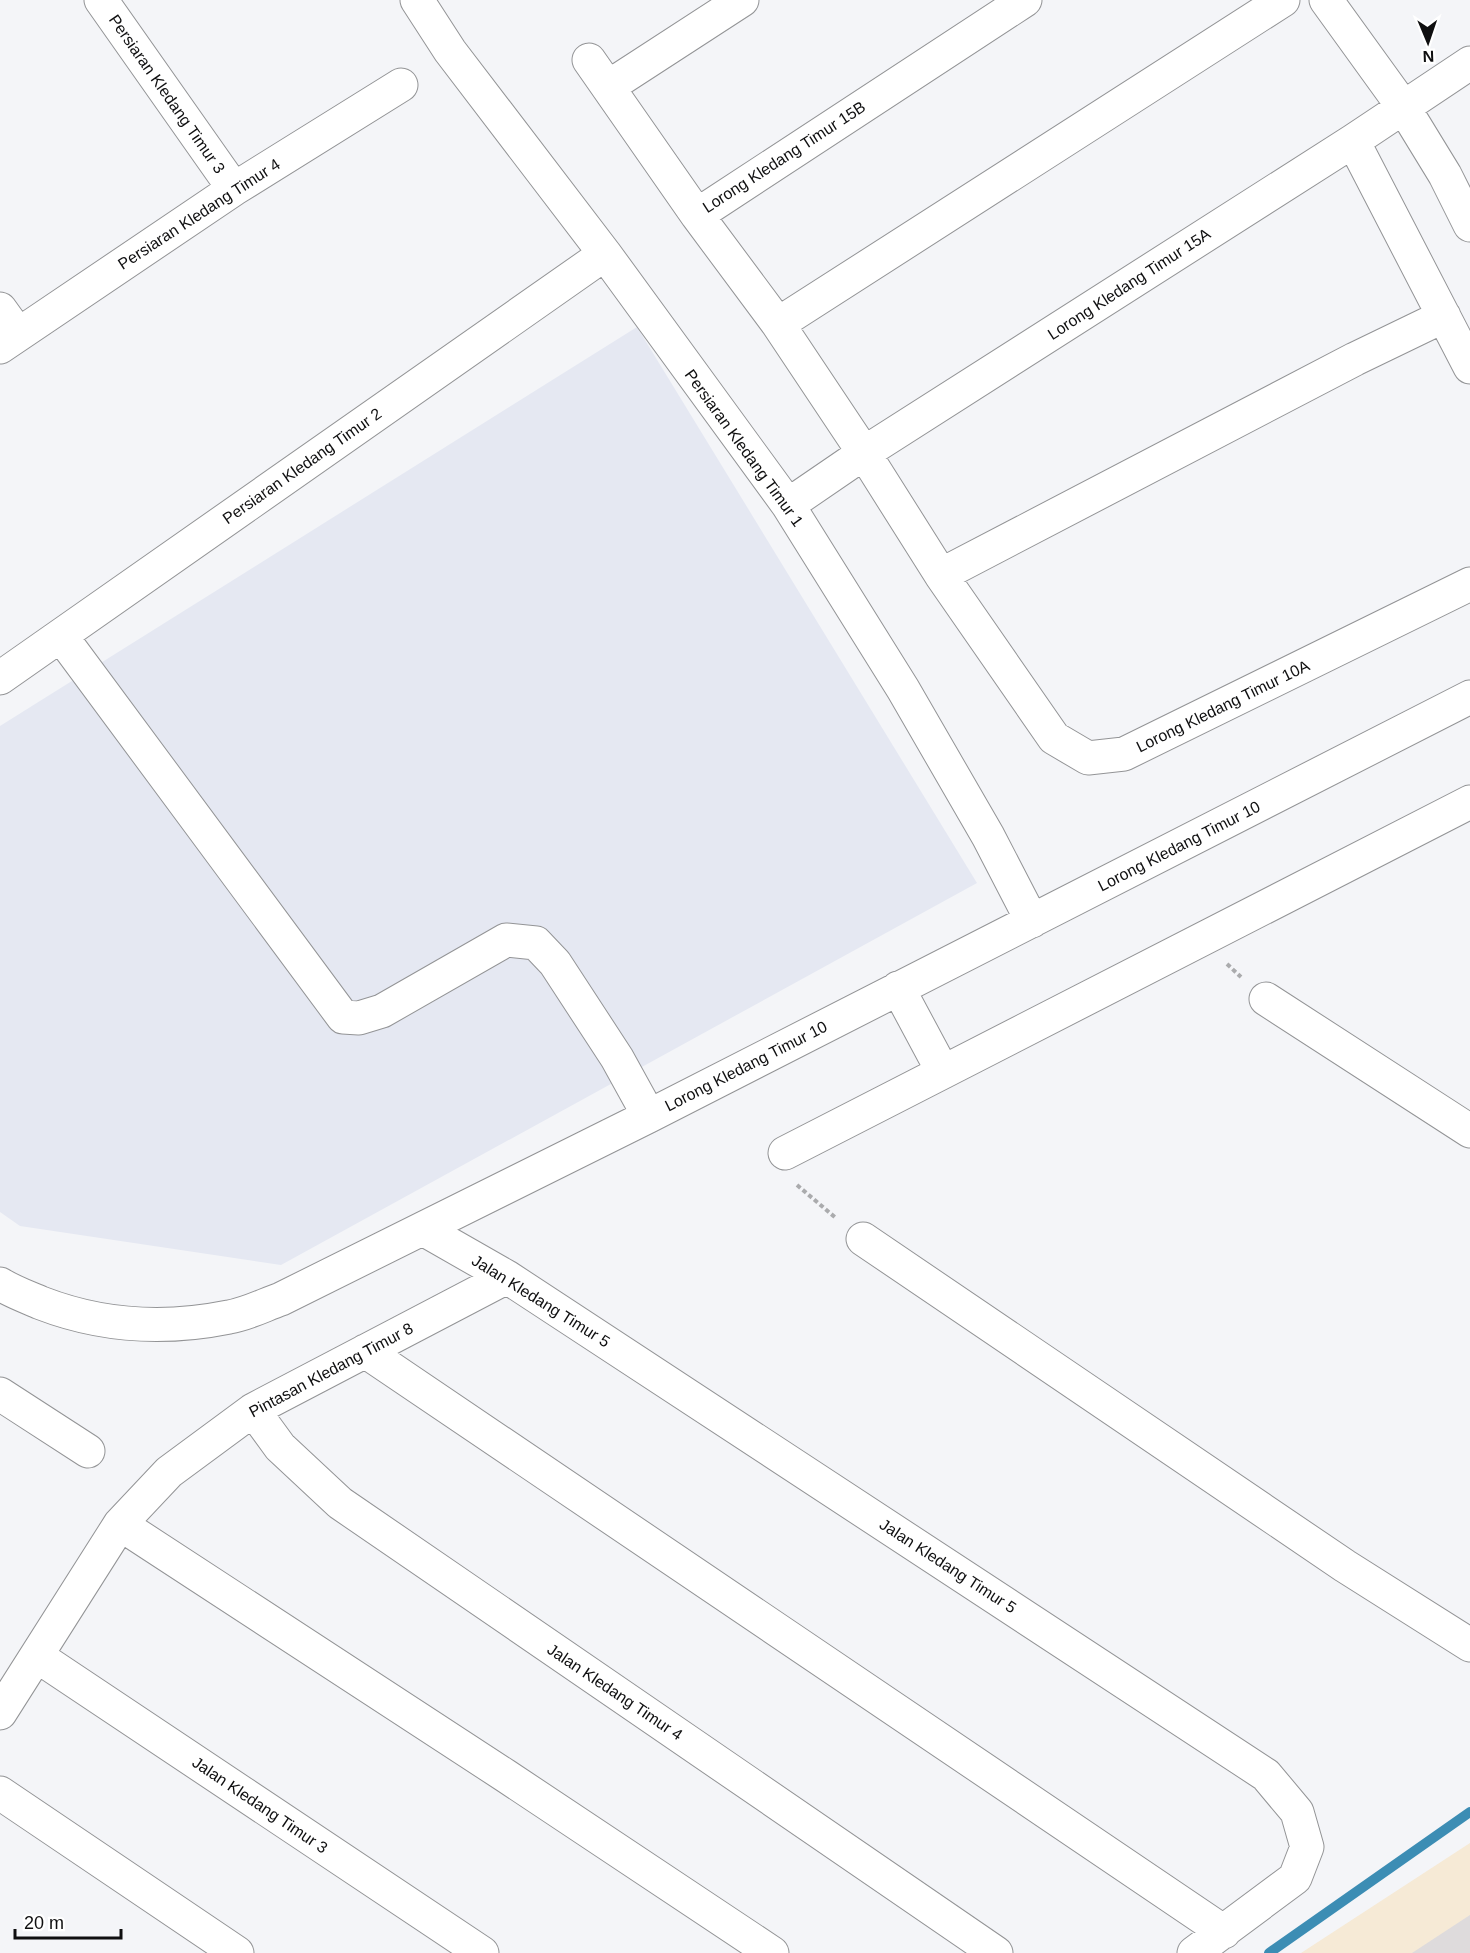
<svg xmlns="http://www.w3.org/2000/svg" width="1470" height="1953" font-family="Helvetica,sans-serif">
	<style>
		.built { fill: #e5e8f2 }
		.industrial { fill: #f6ead6 }
		.lines { fill: none; stroke-linecap: round; stroke-linejoin: round }
		.stream { stroke: #3c8db4; stroke-width: 10 }
		.building { fill: #dedbdc }
		.minor-casing { stroke: #939496; stroke-width: 35 }
		.path { stroke: #aaabad; stroke-width: 4; stroke-dasharray: 4.5 3; stroke-linecap: butt }
		.minor { stroke: #fff; stroke-width: 33 }
		.labels { text-anchor: middle; dominant-baseline: central; stroke-width: 4.5; stroke-linejoin: round; paint-order: stroke }
		.street-label { font-size: 16px; fill: #0f0f10; stroke: #fff }
	</style>
	<rect width="100%" height="100%" fill="#f4f5f8"/>
	<!-- built -->
	<path class="built" d="M637,327L977,883L281,1265L20,1226L0,1212V726Z"/>
	<!-- industrial -->
	<path class="industrial" d="M1470,1843V1953H1301L1364,1912Z"/>
	<g class="lines">
		<!-- stream -->
		<path class="stream" d="M1269,1953L1470,1812"/>
	</g>
	<!-- building -->
	<path class="building" d="M1470,1915V1953H1412Z"/>
	<g class="lines">
		<defs>
			<path id="minor" d="M101,0L234,189
				M417,0L450,51L605,254L788,505L903,689L988,836L1032,921
				M1025,0L697,215L778,324L864,453L941,575L1054,738L1088,758L1124,754L1470,584
				M1326,0L1404,108L1445,175L1470,225
				M589,60L697,215
				M608,87L742,0
				M1353,141L1470,367
				M0,309L18,334
				M778,324L1283,0
				M0,347L234,189L401,85
				M788,505L864,453L1353,141L1470,63
				M941,575L1355,359L1444,316
				M61,636L343,1017L359,1018L382,1011L506,940L536,943L555,963L617,1058L649,1116
				M0,678L605,254
				M898,988L943,1072
				M1266,999L1470,1131
				M785,1153L1470,802
				M423,1229L507,1277L1266,1775L1297,1812L1307,1847L1295,1878L1194,1953
				M863,1239L1345,1566L1470,1645
				M0,1284C13,1292 27,1297 41,1303C103,1327 165,1330 229,1317C247,1314 264,1305 281,1299L649,1116L1470,697
				M365,1351L1224,1932
				M0,1394L88,1451
				M253,1410L280,1447L340,1503L996,1953
				M120,1524L506,1776L772,1953
				M37,1656L482,1953
				M0,1713L120,1524L169,1472L253,1410L507,1277
				M0,1793L237,1953"/>
		</defs>
		<!-- minor casing -->
		<use href="#minor" class="minor-casing"/>
		<!-- path -->
		<path class="path" d="M1227,964L1241,977
			M797,1185L837,1219"/>
		<!-- minor -->
		<use href="#minor" class="minor"/>
	</g>
	<g class="labels">
		<!-- street labels -->
		<g class="street-label">
			<text transform="translate(167 94) rotate(55)">Persiaran Kledang Timur 3</text>
			<text transform="translate(784 157) rotate(-33)">Lorong Kledang Timur 15B</text>
			<text transform="translate(199 214) rotate(-33)">Persiaran Kledang Timur 4</text>
			<text transform="translate(1129 284) rotate(-33)">Lorong Kledang Timur 15A</text>
			<text transform="translate(744 448) rotate(54)">Persiaran Kledang Timur 1</text>
			<text transform="translate(302 466) rotate(-35)">Persiaran Kledang Timur 2</text>
			<text transform="translate(1223 706) rotate(-26)">Lorong Kledang Timur 10A</text>
			<text transform="translate(1179 846) rotate(-27)">Lorong Kledang Timur 10</text>
			<text transform="translate(746 1066) rotate(-27)">Lorong Kledang Timur 10</text>
			<text transform="translate(541 1301) rotate(32)">Jalan Kledang Timur 5</text>
			<text transform="translate(331 1370) rotate(-28)">Pintasan Kledang Timur 8</text>
			<text transform="translate(948 1566) rotate(33)">Jalan Kledang Timur 5</text>
			<text transform="translate(615 1692) rotate(34)">Jalan Kledang Timur 4</text>
			<text transform="translate(260 1805) rotate(34)">Jalan Kledang Timur 3</text>
		</g>
	</g>
	<!-- north arrow -->
	<g transform="translate(1428 42) rotate(178)" stroke="#ffffff" stroke-width="4.5" paint-order="stroke">
	<path d="M0-4.5L10 22L0 15L-10 22Z" fill="#0f0f10"/>
	<text y="-9" font-size="16" font-weight="bold" text-anchor="middle" fill="#0f0f10">N</text>
	</g>
	<!-- scale -->
	<path d="M15 1929v9h106v-9" fill="none" stroke="#0f0f10" stroke-width="3"/>
	<text x="24" y="1929" font-size="18" fill="#0f0f10" stroke="#ffffff" stroke-width="4.5" paint-order="stroke">20 m</text>
</svg>
